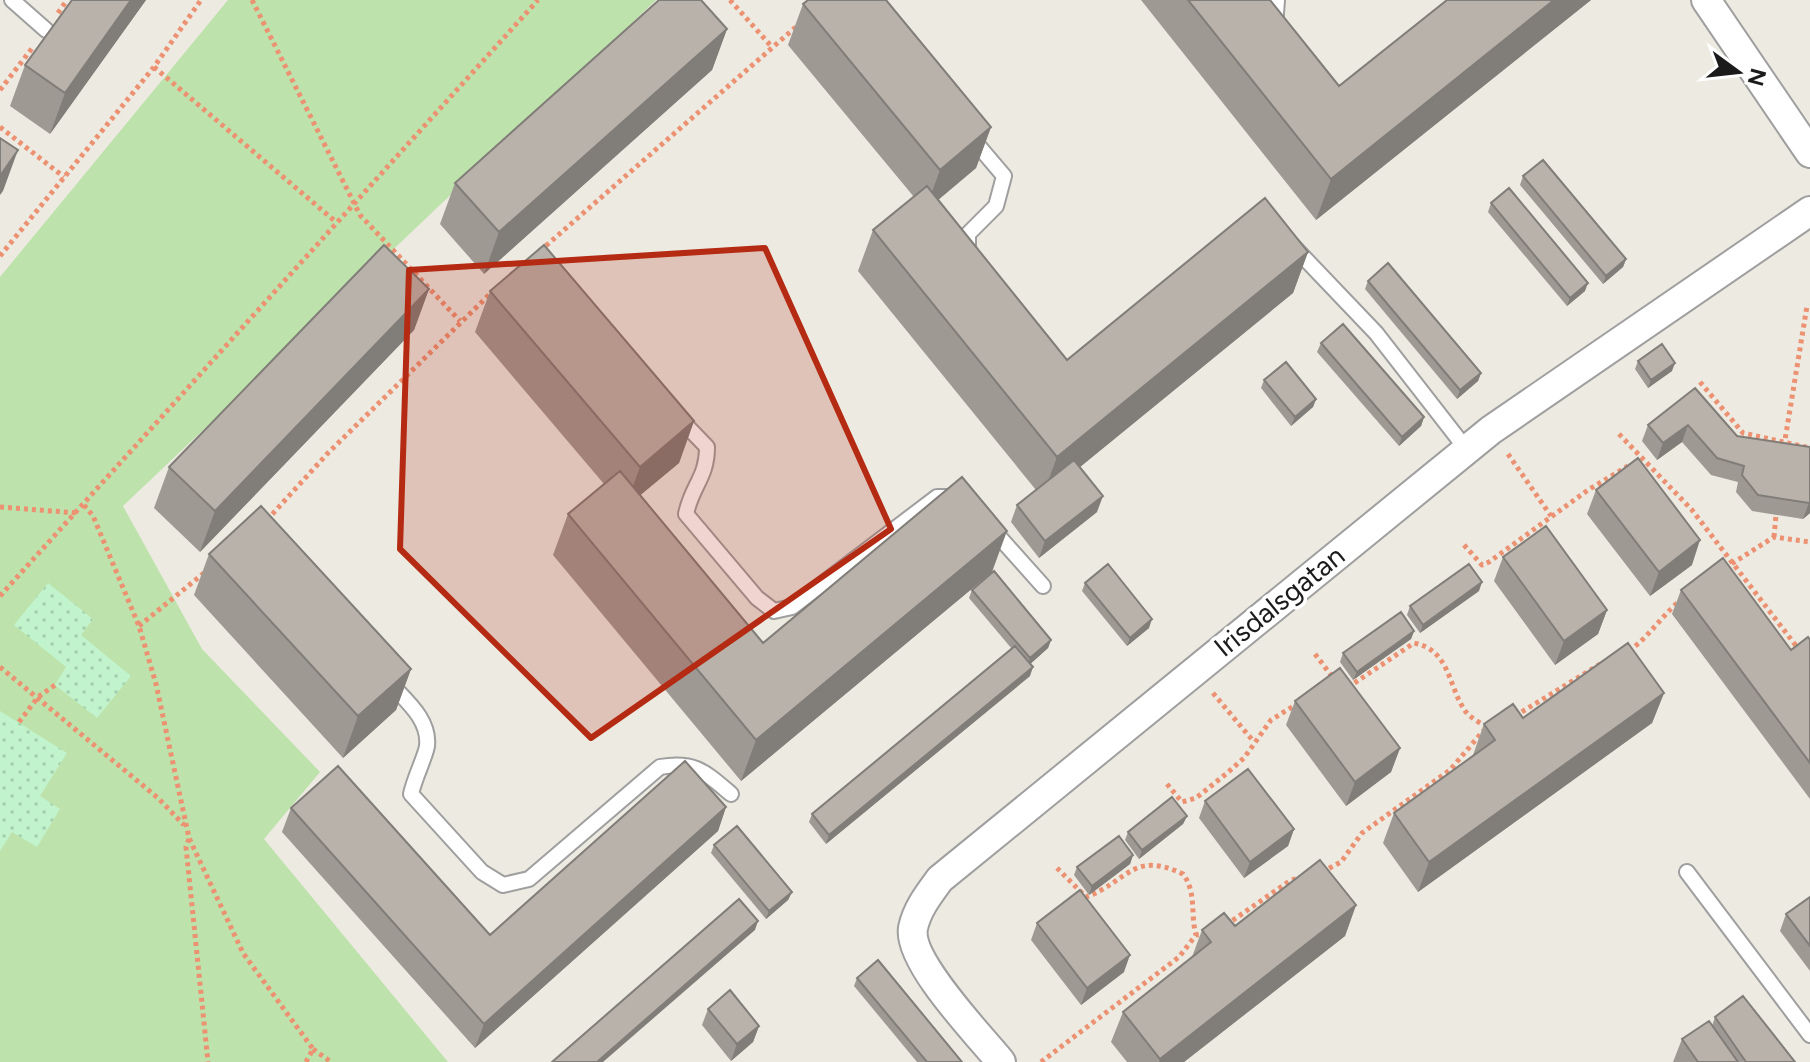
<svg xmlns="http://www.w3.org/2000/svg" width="1810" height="1062" font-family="Figtree,sans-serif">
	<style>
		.grass { fill: #bee2ab }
		.park { fill: url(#park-dots) }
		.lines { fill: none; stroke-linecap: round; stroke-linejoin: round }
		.lane-casing { stroke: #9f9f9f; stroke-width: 18 }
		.street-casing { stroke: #9f9f9f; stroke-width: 32 }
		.path { stroke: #ec9172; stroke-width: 5; stroke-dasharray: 4 4; stroke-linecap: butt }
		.lane { stroke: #fff; stroke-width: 14 }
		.street { stroke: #fff; stroke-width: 28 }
		.wall { fill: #9e9993 }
		.shaded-wall { fill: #817d78 }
		.building { fill: #b8b2ab; stroke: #817d78; stroke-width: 2 }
		.marked { fill: #b42a12; fill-opacity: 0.2; stroke: #b42a12; stroke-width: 6; stroke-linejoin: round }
		.labels { text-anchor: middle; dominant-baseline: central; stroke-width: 7; stroke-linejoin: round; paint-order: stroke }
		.street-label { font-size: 28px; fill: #1b1b1b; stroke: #fff }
	</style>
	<defs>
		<pattern id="park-dots" width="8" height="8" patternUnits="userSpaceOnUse" patternTransform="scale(2)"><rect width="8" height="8" fill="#c1f3cc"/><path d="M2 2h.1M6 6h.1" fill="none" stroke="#a5d0af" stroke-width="1.8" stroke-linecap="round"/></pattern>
	</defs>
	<rect width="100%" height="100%" fill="#eceae1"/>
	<!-- grass -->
	<path class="grass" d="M228,0H656L123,506L202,649L320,772L264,839L448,1062H0V277Z"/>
	<!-- park -->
	<path class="park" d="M48,583L93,619L81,635L131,676L97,718L55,685L66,667L14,625Z
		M0,711L67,753L40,796L60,809L37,847L12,832L0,851Z"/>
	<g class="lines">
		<defs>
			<path id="lane" d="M12,0L46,30
				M1275,27L1277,0
				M1292,245L1376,333L1467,450
				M968,254V234L996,206L1004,176L970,136
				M678,417L707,447C707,478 692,485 686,514L757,598L774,611L792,607L937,497H957
				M993,530L1043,586
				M389,682C405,700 430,719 427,746C426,755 414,779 411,794L482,872L503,885L529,879L660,767C695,761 705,772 731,794
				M1687,872L1810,1035"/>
			<path id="street" d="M1706,0L1810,153
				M1001,1062C980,1036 907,961 913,928C917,909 929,894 940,879L1491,430L1810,211"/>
		</defs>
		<!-- lane casing -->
		<use href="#lane" class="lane-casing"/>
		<!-- street casing -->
		<use href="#street" class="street-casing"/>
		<!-- path -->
		<path class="path" d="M252,0L360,215L460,321
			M730,0L772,47
			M58,13L67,0
			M154,67L336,222
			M0,90L33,47
			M0,127L64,177
			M540,251L797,26
			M0,256L154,67L201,0
			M1700,382L1743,433L1810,448
			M1619,434L1692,510L1800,651
			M1784,446L1807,306
			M1508,454L1551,516
			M84,505L93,516L139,626L156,684L189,838L243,953L313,1049L306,1062
			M0,507L78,513
			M267,520L328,453L493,291
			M1774,537L1776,515
			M1464,545L1482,565L1489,562L1588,490L1628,466
			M1725,568L1774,537L1810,542
			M0,596L538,0
			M139,626L204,573
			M1629,651C1650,636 1661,616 1681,600
			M1315,654L1334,679
			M0,667L158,798L184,825
			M1347,683L1353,684L1414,643C1451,650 1448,688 1466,712C1471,718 1480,723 1487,727
			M1213,693L1254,742
			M1515,716L1602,663
			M19,722L38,697L55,685
			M1167,784L1182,802L1196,798L1226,774L1244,758L1271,720L1297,704
			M189,839L186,847L208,1062
			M1057,868L1086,897C1128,882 1132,850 1183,874C1197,893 1190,913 1196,935
			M1322,872L1341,862L1362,833L1450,770L1484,730
			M1226,925L1291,880L1301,878
			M313,1049L331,1062
			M1041,1062L1179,957L1196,935L1206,934"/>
		<!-- lane -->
		<use href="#lane" class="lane"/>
		<!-- street -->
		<use href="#street" class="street"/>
	</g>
	<!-- wall -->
	<path class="wall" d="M72,0H146L50,134L10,106L25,65Z
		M1141,0H1270L1339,86L1447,0H1591L1316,220Z
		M803,4L991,127L976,168L938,200L1067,360L1308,252L1293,293L1080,467L1097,512L1039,558L1011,522L1017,505L1036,490L858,271L873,230L914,197L788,45Z
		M727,29L712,70L484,274L440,224L455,183Z
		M1523,176L1626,259L1623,267L1603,284L1520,185Z
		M1491,203L1585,291L1567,306L1488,212Z
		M1368,281L1481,373L1478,381L1457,399L1365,289Z
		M429,289L414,330L200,552L154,508L169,467Z
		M490,291L694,421L679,463L640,495L763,643L992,572L741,781L553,555L568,514L604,484L475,332Z
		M1321,343L1424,417L1421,426L1399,446L1317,352Z
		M1638,361L1672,371L1648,388L1635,369Z
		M1264,380L1316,399L1313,407L1291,426L1261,388Z
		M1695,388L1737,436L1810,447V513L1803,519L1752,511L1736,492L1738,482L1711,475L1682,442L1657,460L1642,441L1648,425Z
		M1596,490L1692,565L1650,596L1587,514Z
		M209,554L411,669L396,710L343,758L194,595Z
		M1503,557L1607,610L1598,634L1555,665L1494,581Z
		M1085,583L1149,628L1127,646L1082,591Z
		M972,590L1051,640L1048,648L1030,664V676L826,844L809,822L812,814L1012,649L969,598Z
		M1681,590L1791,650L1810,640V799L1672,614Z
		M1479,591L1420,633L1407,615L1410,606Z
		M1414,631L1411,639L1353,680L1340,662L1343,653Z
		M1664,693L1652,723L1418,892L1383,843L1394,813L1473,755L1484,724Z
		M1295,701L1400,748L1391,772L1346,806L1286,725Z
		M1205,801L1294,829L1288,846L1244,878L1199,818Z
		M726,807L718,831L475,1048L282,832L291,808L490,935Z
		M1187,816L1183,824L1139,859L1125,840L1128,832Z
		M714,845L792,892L788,900L766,919L711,853Z
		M1133,855L1130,864L1089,895L1074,875L1077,867Z
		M1810,897V971L1780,931L1786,914Z
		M1356,905L1345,936L1184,1062H1127L1111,1042L1123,1012L1192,957L1202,930L1235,926Z
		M1037,923L1124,972L1081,1005L1031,940Z
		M857,978L962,1062H917L854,986Z
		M708,1009L759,1026L753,1042L731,1061L702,1025Z
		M1715,1017L1795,1062H1673L1682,1039L1712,1026Z"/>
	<!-- shaded-wall -->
	<path class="shaded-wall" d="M131,0H146L50,134L65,93Z
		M1554,0H1591L1316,220L1331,179Z
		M727,29L712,70L484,274L499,232Z
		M991,127L976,168L925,211L940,170Z
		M18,150L3,191L0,195V176Z
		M1308,252L1293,293L1042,498L1057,457Z
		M1626,259L1623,267L1603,284L1606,276Z
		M1588,283L1585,291L1567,306L1570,298Z
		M429,289L414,330L200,552L215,511Z
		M1675,363L1672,371L1648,388L1651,380Z
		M1481,373L1478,381L1457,399L1460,390Z
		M1316,399L1313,407L1291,426L1295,417Z
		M1424,417L1421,426L1399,446L1402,437Z
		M694,421L679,463L625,508L640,467Z
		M1688,425L1682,442L1657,460L1663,443Z
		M1103,496L1097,512L1039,558L1045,541Z
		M1810,502V513L1803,519L1809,503Z
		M1007,531L992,572L741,781L756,740Z
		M1700,540L1692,565L1650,596L1659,572Z
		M1482,582L1479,591L1420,633L1423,625Z
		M1607,610L1598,634L1555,665L1564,641Z
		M1152,619L1149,628L1127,646L1130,638Z
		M1414,631L1411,639L1353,680L1357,672Z
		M1051,640L1048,648L1027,667L1030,658Z
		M1033,667L1030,676L826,844L829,835Z
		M411,669L396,710L343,758L358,716Z
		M1664,693L1652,723L1418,892L1429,862Z
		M1400,748L1391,772L1346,806L1355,782Z
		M726,807L718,831L475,1048L484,1024Z
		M1187,816L1183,824L1139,859L1142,850Z
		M1294,829L1288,846L1244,878L1250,862Z
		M1133,855L1130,864L1089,895L1092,886Z
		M792,892L788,900L766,919L769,911Z
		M1356,905L1345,936L1184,1062H1159L1160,1059Z
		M758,921L755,930L603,1062H597Z
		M1130,955L1124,972L1081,1005L1087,988Z
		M759,1026L753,1042L731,1061L737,1044Z"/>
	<!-- building -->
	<path class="building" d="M72,0H131L65,93L25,65Z
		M659,0H701L727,29L499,232L455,183Z
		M808,0H886L991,127L940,170L803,4Z
		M1188,0H1270L1339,86L1447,0H1554L1331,179Z
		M0,138L18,150L0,176Z
		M1543,160L1626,259L1606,276L1523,176Z
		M927,186L1067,360L1265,198L1308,252L1057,457L873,230Z
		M1509,188L1588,283L1570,298L1491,203Z
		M384,245L429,289L215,511L169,467Z
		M544,245L694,421L640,467L490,291Z
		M1388,263L1481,373L1460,390L1368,281Z
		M1343,324L1424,417L1402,437L1321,343Z
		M1662,344L1675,363L1651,380L1638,361Z
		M1286,362L1316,399L1295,417L1264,380Z
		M1695,388L1737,436L1810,447V502L1809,503L1758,495L1742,475L1744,466L1717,458L1688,425L1663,443L1648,425Z
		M1638,458L1700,540L1659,572L1596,490Z
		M1074,460L1103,496L1045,541L1017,505Z
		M620,471L763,643L962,477L1007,531L756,740L568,514Z
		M261,506L411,669L358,716L209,554Z
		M1546,526L1607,610L1564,641L1503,557Z
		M1723,558L1791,650L1808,637L1810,640V763L1681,590Z
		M1108,564L1152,619L1130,638L1085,583Z
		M1469,564L1482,582L1423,625L1410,606Z
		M994,571L1051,640L1030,658L972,590Z
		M1401,612L1414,631L1357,672L1343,653Z
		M1628,643L1664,693L1429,862L1394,813L1495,740L1484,724L1513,704L1523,718Z
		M1015,646L1033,667L829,835L812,814Z
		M1340,668L1400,748L1355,782L1295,701Z
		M685,761L726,807L484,1024L291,808L338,766L490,935Z
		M1248,769L1294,829L1250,862L1205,801Z
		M1172,797L1187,816L1142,850L1128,832Z
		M737,826L792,892L769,911L714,845Z
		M1119,836L1133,855L1092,886L1077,867Z
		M1320,860L1356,905L1160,1059L1123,1012L1211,942L1202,930L1224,913L1235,926Z
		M1080,890L1130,955L1087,988L1037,923Z
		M1810,897V946L1786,914Z
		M739,899L758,921L597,1062H552Z
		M878,960L962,1062H927L857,978Z
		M730,990L759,1026L737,1044L708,1009Z
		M1743,996L1795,1062H1746L1715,1017Z
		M1709,1021L1738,1062H1698L1682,1039Z"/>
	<!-- marked area -->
	<path class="marked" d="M765,248L891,529L591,738L400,549L409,270Z"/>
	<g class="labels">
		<!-- street labels -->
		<g class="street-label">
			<text transform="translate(1279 601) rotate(-39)">Irisdalsgatan</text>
		</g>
	</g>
	<!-- north arrow -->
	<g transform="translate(1738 72) rotate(105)" stroke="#ffffff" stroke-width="6" paint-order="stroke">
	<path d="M0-6L14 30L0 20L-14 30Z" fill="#1b1b1b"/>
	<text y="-12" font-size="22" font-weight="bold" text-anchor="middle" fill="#1b1b1b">N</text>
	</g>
</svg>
